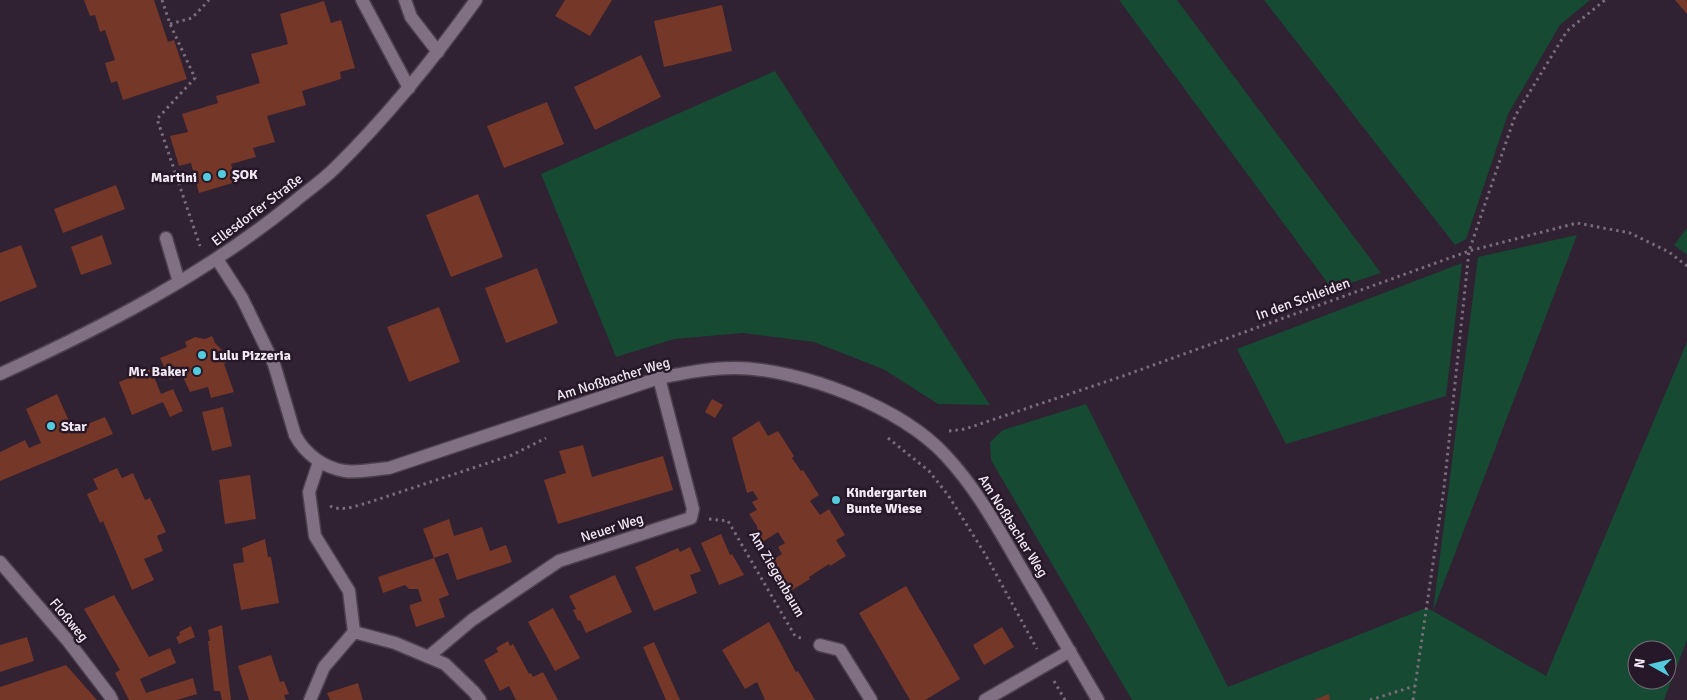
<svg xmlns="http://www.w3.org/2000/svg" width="1687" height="700" font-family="Signika,sans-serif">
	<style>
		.green { fill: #164a32; fill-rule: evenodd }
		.building { fill: #753728 }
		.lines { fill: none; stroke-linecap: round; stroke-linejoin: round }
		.service-casing { stroke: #4d404e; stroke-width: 15 }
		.minor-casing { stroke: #4d404e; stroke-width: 15 }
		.tertiary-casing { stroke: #4d404e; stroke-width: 15 }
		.path { stroke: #796c7b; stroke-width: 3; stroke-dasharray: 2.5 4; stroke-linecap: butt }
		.service { stroke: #816f83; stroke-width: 12 }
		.minor { stroke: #816f83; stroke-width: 12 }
		.tertiary { stroke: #816f83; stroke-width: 12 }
		.poi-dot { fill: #54cadd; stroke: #261829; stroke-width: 2 }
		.labels { text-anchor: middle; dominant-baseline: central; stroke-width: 5; stroke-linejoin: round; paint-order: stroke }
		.poi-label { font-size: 14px; font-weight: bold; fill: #f3e9f4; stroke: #261829; text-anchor: start }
		.street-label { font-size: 14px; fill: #f3e9f4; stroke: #261829 }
	</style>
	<rect width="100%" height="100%" fill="#302133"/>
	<!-- green -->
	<path class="green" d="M1119,0H1177L1381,273L1332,289Z
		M1264,0H1590L1560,25L1508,114L1466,239L1455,245Z
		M775,71L990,405L938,404L883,369L814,342L743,333L674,339L616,357L541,174Z
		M1687,228V255L1674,245Z
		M1577,235L1433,611L1546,676L1687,342V640L1664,700H1132L991,460L990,442L1003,430L1086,404L1228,687L1421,610L1426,608L1433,611L1478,257ZM1637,650H1667V680H1637Z
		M1462,263L1446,396L1286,444L1237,349Z"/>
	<!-- building -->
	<path class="building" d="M84,0H154L168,42L174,40L187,79L123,100L117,81L111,83L105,63L115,60L105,30L100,32L95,15L90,16Z
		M565,0H612L590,36L555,16Z
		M1675,0H1687V14Z
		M324,1L331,23L341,20L355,68L340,72L341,79L302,91L306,105L267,116L275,142L253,148L256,157L231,164L236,182L199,193L191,163L179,166L170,136L188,132L182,114L218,103L216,96L260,83L251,54L288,44L280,14Z
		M722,5L732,51L664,67L654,21Z
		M641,55L661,97L595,130L574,87Z
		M547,102L564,144L504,168L487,126Z
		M116,185L125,209L63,233L54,209Z
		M478,194L503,257L451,277L426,215Z
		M102,235L112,264L81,275L71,247Z
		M21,245L37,287L0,302V253Z
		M537,268L558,323L506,343L485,288Z
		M439,307L460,362L409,382L387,327Z
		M212,336L215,343L226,354L229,361L224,364L234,392L211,398L208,387L190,392L182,375L170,380L160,358L187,347L185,342L195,337L205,339Z
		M151,369L161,394L173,389L183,411L170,417L163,402L132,415L119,382Z
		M57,394L73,430L105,417L113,434L0,481V452L25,440L29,448L41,443L26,409Z
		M712,399L723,405L715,418L705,412Z
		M223,407L232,446L212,451L202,412Z
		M759,421L768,436L778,431L794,456L792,458L801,471L803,470L819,495L810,501L820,515L829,509L845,535L836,540L846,556L830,566L829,564L809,577L810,579L789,592L770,562L782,554L778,547L785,543L778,532L761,543L757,526L749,514L757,510L752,502L758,499L753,491L747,493L732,438Z
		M583,445L592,477L663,456L673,490L558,524L544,480L566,473L559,451Z
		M117,468L122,478L133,473L145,500L150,498L166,532L157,536L163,551L144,559L154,580L132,590L103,521L100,523L87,494L98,489L93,479Z
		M250,475L256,519L225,524L219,480Z
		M449,519L454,536L482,527L490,551L506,545L512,562L457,580L448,553L434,558L449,595L439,599L445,617L416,627L410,608V605L422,601L418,589H409L405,585L383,593L378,577L434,558L423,529Z
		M721,534L730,555L732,554L744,575L719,585L701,543Z
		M265,539L268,557H271L279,603L241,610L233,564L244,562L242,548Z
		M690,547L701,571L690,575L697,593L654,611L635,567L678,548L680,552Z
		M615,575L632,612L586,633L580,620L578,621L573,610L576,609L569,596Z
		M906,586L960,679L925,700H910L859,613Z
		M114,595L149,657L170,648L176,663L140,679L146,693L193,678L197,694L177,700H129L115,673L120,670L84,609Z
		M553,608L580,658L555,671L528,622Z
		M769,622L796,672L798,671L815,700H765L757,682L745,689L722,650Z
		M222,625L231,700H222L220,691H214L208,641H210L208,630Z
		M191,626L195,637L179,644L176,637L180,635L179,632Z
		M1002,627L1014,647L984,665L973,645Z
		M27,637L34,661L0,672V645Z
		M508,641L510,646L513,644L529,674L531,673L533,677L543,672L558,700H516L509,686L500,691L484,660L498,652L496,648Z
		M654,642L680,700H666L643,647Z
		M271,655L280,682L284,681L289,694L284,695L286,700H249L238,666Z
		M66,665L97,700H0V687Z
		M358,683L363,700H330L327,693Z
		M1329,694L1330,700H1314Z"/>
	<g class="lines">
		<defs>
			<path id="service" d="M362,0L409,88
				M405,0L411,17L438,52
				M166,238L179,282"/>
			<path id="minor" d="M319,462L309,492L315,536L349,591L354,632L395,643L445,664L474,692L480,700
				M0,562L68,641L110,696L112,700
				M820,645L840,650L871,700
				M428,657L472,620L559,561L691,518L693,509L659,378
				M310,700L324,667L354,632
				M985,700L1070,651"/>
			<path id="tertiary" d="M217,259L242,298L274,364L295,435C305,454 324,468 345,471C357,473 376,469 389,468L659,378C684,373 709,368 734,368C799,368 902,407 946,456C976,488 998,528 1020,566C1046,610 1072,655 1098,700
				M0,374C103,327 206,274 294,202C307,191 322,181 335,168C387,117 433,60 476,0"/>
		</defs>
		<!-- service casing -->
		<use href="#service" class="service-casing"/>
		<!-- minor casing -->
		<use href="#minor" class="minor-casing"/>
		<!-- tertiary casing -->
		<use href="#tertiary" class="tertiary-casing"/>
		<!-- path -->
		<path class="path" d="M162,0L170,24L195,78L157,119L200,246
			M170,24L192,18L209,0
			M949,431L965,429L1123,376L1469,251L1577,223L1630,233L1669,252L1687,266
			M888,438L929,471L948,495L985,554L1037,649
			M330,506C342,512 355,506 367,503L512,455L546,438
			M709,519L728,521L795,636L803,639
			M1054,681L1065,700
			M1370,700L1415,686
			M1413,700L1444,488L1469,251L1515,116L1567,31L1605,0"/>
		<!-- service -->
		<use href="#service" class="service"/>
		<!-- minor -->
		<use href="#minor" class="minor"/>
		<!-- tertiary -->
		<use href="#tertiary" class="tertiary"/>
	</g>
	<!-- markers -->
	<g class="poi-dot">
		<circle cx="222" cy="174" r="5"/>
		<circle cx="207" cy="177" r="5"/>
		<circle cx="202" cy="355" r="5"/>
		<circle cx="197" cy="371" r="5"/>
		<circle cx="51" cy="426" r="5"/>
		<circle cx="836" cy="500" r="5"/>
	</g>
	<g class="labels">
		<!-- poi labels -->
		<g class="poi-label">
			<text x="232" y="174">ŞOK</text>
			<text x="197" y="177" text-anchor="end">Martini</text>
			<text x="212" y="355">Lulu Pizzeria</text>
			<text x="187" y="371" text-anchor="end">Mr. Baker</text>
			<text x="61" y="426">Star</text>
			<text x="846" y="492">Kindergarten<tspan x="846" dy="16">Bunte Wiese</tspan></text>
		</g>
		<!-- street labels -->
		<g class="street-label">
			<text transform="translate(257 210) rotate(-37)">Ellesdorfer Straße</text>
			<text transform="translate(1303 299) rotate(-20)">In den Schleiden</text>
			<text transform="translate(613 379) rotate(-17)">Am Noßbacher Weg</text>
			<text transform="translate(1013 526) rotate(58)">Am Noßbacher Weg</text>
			<text transform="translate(612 528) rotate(-18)">Neuer Weg</text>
			<text transform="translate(777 574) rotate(60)">Am Ziegenbaum</text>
			<text transform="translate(69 620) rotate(50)">Floßweg</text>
		</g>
	</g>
	<!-- north arrow -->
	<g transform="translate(1652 665) rotate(278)"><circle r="24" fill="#261829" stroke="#786c7a"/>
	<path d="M0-4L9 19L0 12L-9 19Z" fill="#54cadd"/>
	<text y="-8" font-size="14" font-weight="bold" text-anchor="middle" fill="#f3e9f4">N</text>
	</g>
</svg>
